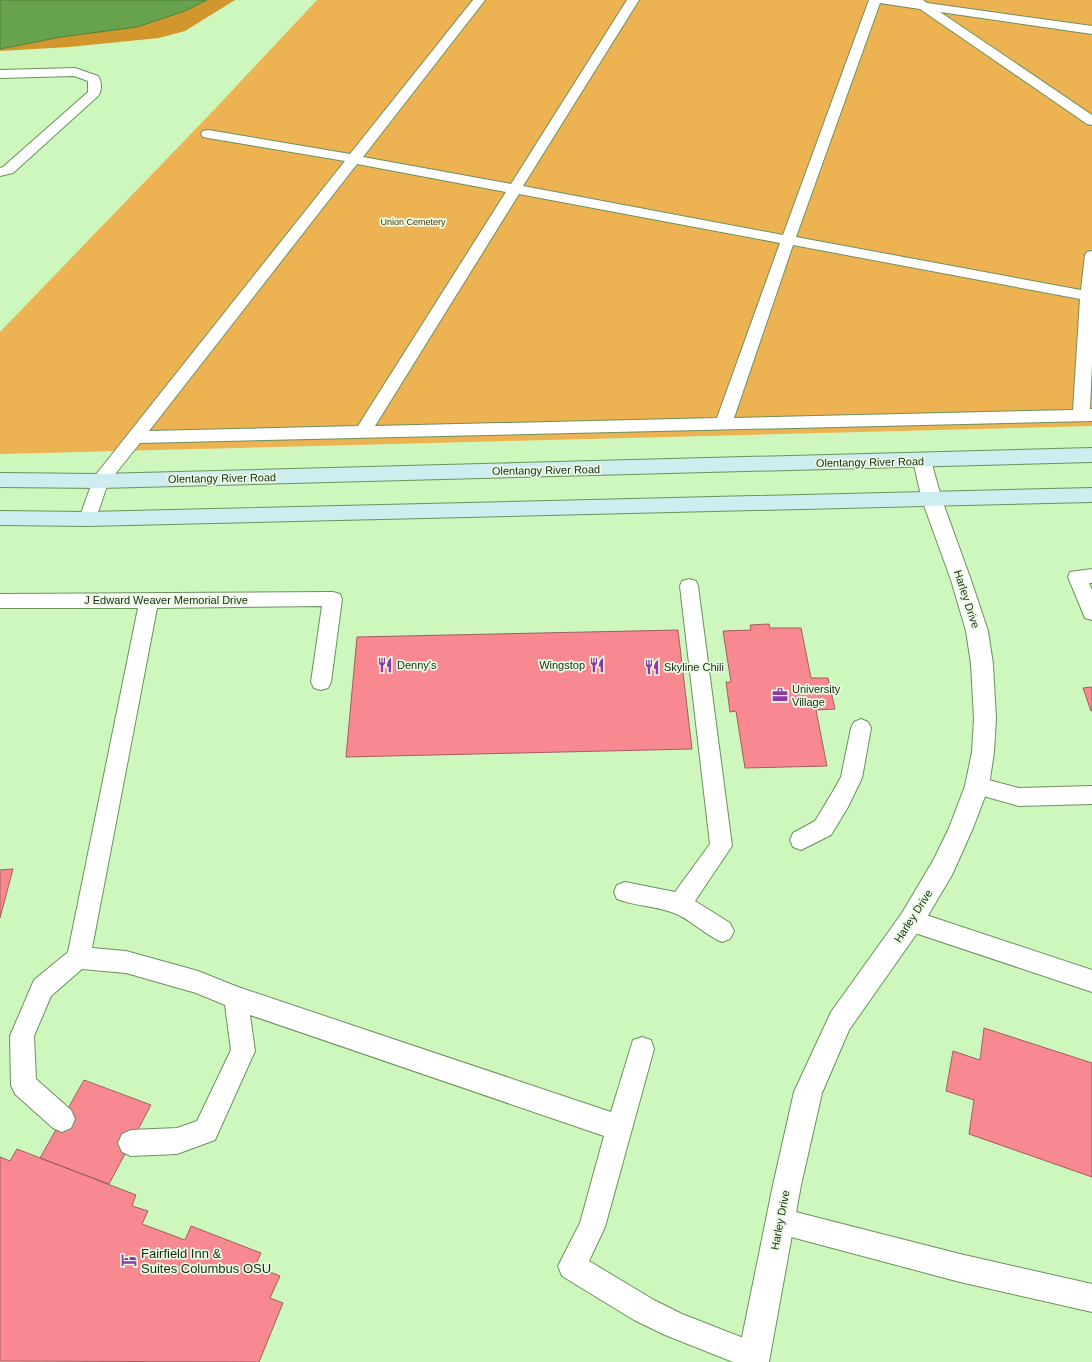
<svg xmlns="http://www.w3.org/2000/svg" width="1092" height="1362" font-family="Helvetica,sans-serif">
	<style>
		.green { fill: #edb252 }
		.forest { fill: #d2972c }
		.water { fill: #67a34c; stroke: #507f3b }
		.building { fill: #f88990; stroke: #a15e61 }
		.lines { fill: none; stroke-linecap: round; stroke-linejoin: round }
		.lane-casing { stroke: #6b915c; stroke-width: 2 }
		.street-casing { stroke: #6b915c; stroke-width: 2 }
		.secondary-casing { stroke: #6b915c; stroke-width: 2 }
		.lane { fill: #fff; fill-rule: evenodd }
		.street { fill: #fff; fill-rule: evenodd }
		.secondary { fill: #cdedee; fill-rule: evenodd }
		.labels { text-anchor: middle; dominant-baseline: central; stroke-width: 3.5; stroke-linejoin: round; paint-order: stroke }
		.far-park-label { font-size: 9px; fill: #4a3206; stroke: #ebfce5 }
		.street-label { font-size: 11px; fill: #1a2a14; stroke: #ebfce5 }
		.poi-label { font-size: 11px; fill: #1a2a14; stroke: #ebfce5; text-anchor: start }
		.near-poi-label { font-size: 13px; fill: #1a2a14; stroke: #ebfce5; text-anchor: start }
	</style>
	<rect width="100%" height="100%" fill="#cef7bd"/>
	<!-- green -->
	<path class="green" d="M317,0H1092V426L0,454V332L213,111Z"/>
	<!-- forest -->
	<path class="forest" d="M207,0H235L185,31L159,38L69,47L0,51V49L61,37L137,27L185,11Z"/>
	<!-- water -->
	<path class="water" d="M0,0H207L185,11L137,27L61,37L0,49Z"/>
	<!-- building -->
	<path class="building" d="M769,624L770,628H801L811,678H828L835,709L816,710L827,766L745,768L736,711L730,712L726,682H731L723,631L751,630L750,625Z
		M678,630L692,749L346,757L357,637Z
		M1092,687V711H1091L1083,688Z
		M13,869L0,918V870Z
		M984,1028L1092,1063V1177L969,1134L974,1100L946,1091L953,1051L980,1060Z
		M84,1080L151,1105L109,1184L40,1158Z
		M17,1149L136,1195L132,1206L148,1211L142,1224L185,1240L191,1226L261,1253L255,1266L280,1276L270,1298L283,1303L259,1362L0,1361V1157L10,1161Z"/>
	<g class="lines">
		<defs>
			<path id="lane" d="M473,0H485L363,157L511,184L627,0H639L523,186L783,235L869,0H923L927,3L1092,26V34L940,12L1092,115V125L1087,124L920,9L880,3L796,237L1081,290L1085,255L1087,252L1092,251V364L1090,409H1092V421L140,443L108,483L94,524L88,526L82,524L79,519L94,477L345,161L208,138L203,137L201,134L203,131L208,130L350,154ZM357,164L506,192L358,426L149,431ZM519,194L780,243L717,418L375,426ZM793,245L1080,299L1073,410L734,418Z
				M75,68L98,76C102,81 102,91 98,96L13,173L0,176V168L3,167L88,92V81L74,76L0,78V70Z
				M1092,569V583H1089L1092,590V620L1085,618L1068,577L1070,572Z
				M689,579L696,581L698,586L732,846L695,901L730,923L734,931L730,939L722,942C705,935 690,919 674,913C656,906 635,906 617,899L614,892L617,885L625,882L675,892L710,844L680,586L682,581Z
				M333,592L340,594L342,599L331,682L328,688L321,690L314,688L311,682L322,606L157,608L92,948L126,951L198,971L238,987L611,1112L633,1040L642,1037L651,1040L654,1049L605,1227L589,1261L654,1300L682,1314L764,1346L768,1356L766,1362H733L665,1335L634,1320L562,1276L558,1266L580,1223L604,1136L250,1015L255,1051L215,1140L177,1154L131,1156L122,1152L118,1143L122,1134L131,1130L177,1128L197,1121L231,1050L225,1005L196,993L126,973L82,969L51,996L34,1036L36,1079L71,1110L75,1119L71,1128L62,1132L53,1128L15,1094L11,1085L10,1036L34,980L68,952L138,608H0V594Z
				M861,719L868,722L871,728L862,778L848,807L831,835L801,850L793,847L790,840L793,833L815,821L832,793L841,777L851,728L854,722Z
				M977,777L1019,788L1092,786V804L1019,806L969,792L966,786L969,780Z
				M911,910L1092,970V992L903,929L899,921L903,913Z
				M780,1208L960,1254L1092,1284V1312L960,1282L780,1234L771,1230L767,1221L771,1212Z"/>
			<path id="street" d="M922,454L929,456L931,461L942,500L971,580L988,631L993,664L996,719L994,752L989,786L973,828L952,875L920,929L849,1030L822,1093L801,1185L769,1362H737L773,1185L794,1092L831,1012L902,913L934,859L949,828L965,786L972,752L974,719L971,664L966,631L951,580L922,500L913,461L915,456Z"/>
			<path id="secondary" d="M1092,448V462L100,488L0,487V473L100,474Z
				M1092,488V502L88,526L0,525V511L88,512Z"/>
		</defs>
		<!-- lane casing -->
		<use href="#lane" class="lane-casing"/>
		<!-- street casing -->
		<use href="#street" class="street-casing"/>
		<!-- secondary casing -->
		<use href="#secondary" class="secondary-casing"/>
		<!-- lane -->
		<use href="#lane" class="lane"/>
		<!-- street -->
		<use href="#street" class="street"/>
		<!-- secondary -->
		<use href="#secondary" class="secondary"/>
	</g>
	<!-- icons -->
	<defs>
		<symbol id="restaurant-bare" viewBox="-9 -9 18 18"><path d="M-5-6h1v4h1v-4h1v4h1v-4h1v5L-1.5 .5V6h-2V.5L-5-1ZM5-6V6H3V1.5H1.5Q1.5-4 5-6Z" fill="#8d39a8" stroke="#ebfce5" stroke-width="2.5" paint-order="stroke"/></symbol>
		<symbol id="office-bare" viewBox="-9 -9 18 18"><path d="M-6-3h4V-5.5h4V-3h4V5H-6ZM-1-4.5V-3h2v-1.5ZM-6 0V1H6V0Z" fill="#8d39a8" stroke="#ebfce5" stroke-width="2.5" paint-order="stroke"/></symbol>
		<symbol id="hotel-bare" viewBox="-9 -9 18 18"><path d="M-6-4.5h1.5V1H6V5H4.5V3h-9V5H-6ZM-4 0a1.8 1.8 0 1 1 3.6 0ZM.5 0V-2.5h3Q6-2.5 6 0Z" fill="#8d39a8" stroke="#ebfce5" stroke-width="2.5" paint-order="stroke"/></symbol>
	</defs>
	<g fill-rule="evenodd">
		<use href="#restaurant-bare" x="374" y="654" width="22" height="22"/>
		<use href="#restaurant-bare" x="586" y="654" width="22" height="22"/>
		<use href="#restaurant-bare" x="641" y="656" width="22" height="22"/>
		<use href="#office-bare" x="769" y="684" width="22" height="22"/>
		<use href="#hotel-bare" x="118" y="1249" width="22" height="22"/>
	</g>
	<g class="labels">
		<!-- far-park labels -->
		<g class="far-park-label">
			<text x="413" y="222">Union Cemetery</text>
		</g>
		<!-- street labels -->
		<g class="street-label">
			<text transform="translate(870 462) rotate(-1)">Olentangy River Road</text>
			<text transform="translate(546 470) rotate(-1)">Olentangy River Road</text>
			<text transform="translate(222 478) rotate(-1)">Olentangy River Road</text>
			<text transform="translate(967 599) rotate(72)">Harley Drive</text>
			<text x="166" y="600">J Edward Weaver Memorial Drive</text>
			<text transform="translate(913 916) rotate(-57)">Harley Drive</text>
			<text transform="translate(780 1220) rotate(-79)">Harley Drive</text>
		</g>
		<!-- poi labels -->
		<g class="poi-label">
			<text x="397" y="665">Denny's</text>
			<text x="585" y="665" text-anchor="end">Wingstop</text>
			<text x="664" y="667">Skyline Chili</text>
			<text x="792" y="689">University<tspan x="792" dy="13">Village</tspan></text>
		</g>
		<!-- near-poi labels -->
		<g class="near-poi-label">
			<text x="141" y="1253">Fairfield Inn &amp;<tspan x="141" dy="15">Suites Columbus OSU</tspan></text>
		</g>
	</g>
</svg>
